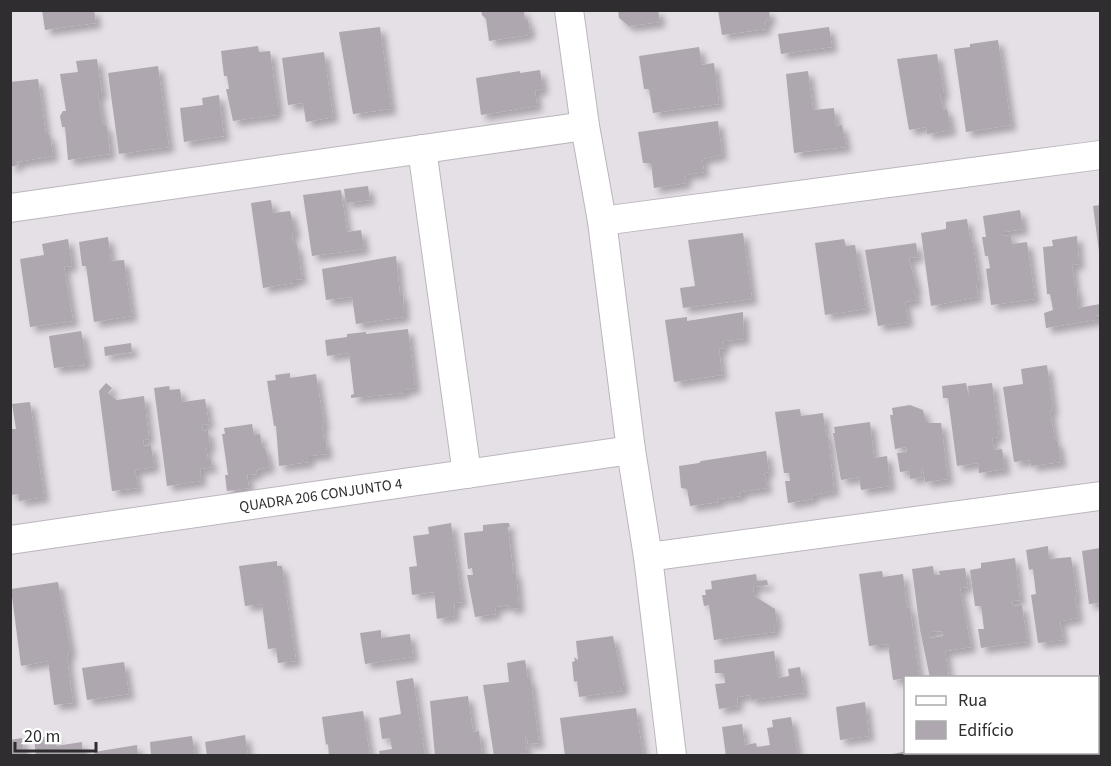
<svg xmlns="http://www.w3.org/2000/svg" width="1111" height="766" font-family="'Source Sans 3',sans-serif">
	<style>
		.building { fill: #aea7af; fill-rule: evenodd; filter: url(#shadow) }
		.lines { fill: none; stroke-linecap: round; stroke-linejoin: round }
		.minor-casing { stroke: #bbb5bd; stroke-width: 30 }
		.minor { stroke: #fff; stroke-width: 28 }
		.labels { text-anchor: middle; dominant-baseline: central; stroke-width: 5; stroke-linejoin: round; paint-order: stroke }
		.street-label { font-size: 15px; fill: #2f2d30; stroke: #fff }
	</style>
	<defs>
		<filter id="shadow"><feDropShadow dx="5.5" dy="5.5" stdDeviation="3" flood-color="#0004"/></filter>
	</defs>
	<rect width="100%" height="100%" fill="#e5dfe6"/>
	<!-- building -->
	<path class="building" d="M42,10H94L96,23L45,30Z
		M481,10H524L525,20H528L530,32L528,33V35L489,41L486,19L482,15Z
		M618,10H658L660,22L629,26L619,18Z
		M718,10H769L770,20L765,21L766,29L722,35Z
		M380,27L391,109L353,114L339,32Z
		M829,27L832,47L781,54L778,34Z
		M998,40L1011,125L966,132L954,49L970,47V44Z
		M258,46L259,52L270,51L278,109H276V115L233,121L226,89H229L227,76H224L221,51Z
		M699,47L702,65L714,63L719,104L653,113L649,89H644L639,56Z
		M324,52L333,117L306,122L303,103L288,105L282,58Z
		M937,54L944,94H940L943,110L947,109L951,130L927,134L926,127L909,130L897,59Z
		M97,59L102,94H98L103,126H107L110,154L68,160L65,127H62L60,116L63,111H66L60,74L78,72L76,61Z
		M158,66L169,147L119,154L108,73Z
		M540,70L543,89L535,91L537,106L481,115L476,78L520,71V73Z
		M808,71L813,110L834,108L836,126L842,125L846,147L794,153L786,74Z
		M38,79L46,135H50L53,156L17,162L18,165L10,167V82Z
		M219,95L224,136L184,142L180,108L203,105L202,98Z
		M718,121L722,155L702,159L704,172L685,175L686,183L654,188L651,163H643L638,132Z
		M368,186L370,200L346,203L344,189Z
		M341,190L347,232L361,230L364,249L312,256L303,195Z
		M271,200L273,213L290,211L295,231L292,234L293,245H297L302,279L293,280V283L263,288L251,203Z
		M1100,205V251H1099L1093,206Z
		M1020,210L1023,229L1004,232V236L1011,235L1012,244L1027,242L1035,299L991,305L986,269L990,268L988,256H985L982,237H986L983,216Z
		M967,219L970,239H972L979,284H976L978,297L931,306L921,233L946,229V222Z
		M743,233L752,299L683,308L680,288L695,286L688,240Z
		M1077,236L1079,264L1072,265L1075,289H1077L1078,308L1100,304V315L1095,316V320L1046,328L1044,313L1053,310L1050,294H1047L1043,247L1053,246L1052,240Z
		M108,237L111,261L124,260L132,316L94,322L86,266H82L79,242Z
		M68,239L72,266L64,267L73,321L30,327L20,259L44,255L42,244Z
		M844,239L846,246L855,245L866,309L825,315L815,243Z
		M916,243L918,257L909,258L917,290H914L917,300L905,302L908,322L878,326L865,250Z
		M396,256L400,295L403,294L404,317L356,324L352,297L326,300L322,269Z
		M743,312L744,339L723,341L724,348L719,349L722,375L674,382L665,320L687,317V321Z
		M408,329L415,388L404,390V393L351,398V395L354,394L349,353L327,356L325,340L347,337V334L366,332V334Z
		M81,331L87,361H85L84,365L54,368L49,336Z
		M131,343L132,352L105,356L104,347Z
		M1047,365L1053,410L1050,411L1055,442H1058L1061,462L1031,466L1030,460L1014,462L1003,387L1023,384L1021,369Z
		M290,373V378L316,374L324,425L322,426L324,442H326L327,454L309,456V462L279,466L276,426H274L267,381L276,380L275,375Z
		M106,383L112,388L108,393L117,400L144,396L149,439L143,440L144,446L151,445L154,467L135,470L138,488L112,491L99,391Z
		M966,383L969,397L968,386L992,383L999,437L992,438L994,450L1002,449L1005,469L979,473L978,463L957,466L948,398H943L942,386Z
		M169,386L170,390L180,389L182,402L205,399L209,424L202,425L203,431L208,430L210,447H206L208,460H211L212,467L200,469L201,481L167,486L154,388Z
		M30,402L44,497L19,501V494L10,495V429H16L12,404Z
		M910,405L923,410L925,419L929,423H941L948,479L925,482L923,467L921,468L922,477L910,479L909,471L900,472L897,453L907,452L906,447L895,449L890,415H893L892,408Z
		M800,409L801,416L823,413L826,436L828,435L834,491L812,495L813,499L788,503L785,481H790L789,473H784L775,412Z
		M870,422L874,458L887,456L890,486L861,490L859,477L841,480L833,433H835L834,427Z
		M252,424L254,435L260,434L262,447L265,448L270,467L256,470L257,474L247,475L249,488L227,491L225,475H228L222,434H225L224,428Z
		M766,451L769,472L764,473L767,488L740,492L741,496L718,499L719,502L690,506L687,489L681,488L679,466L699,463L701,461Z
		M451,523L462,602L454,603L455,616L437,619L434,592L412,595L409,567L417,566L413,536L429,534L428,527Z
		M503,523H509L510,527H508L512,562L513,573L516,572L519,608L510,609L509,605L495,607L496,614L475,617L467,575H473L472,568L468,569L464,533L483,531V525Z
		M1048,546L1049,559L1071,557L1077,596L1075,597L1078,618L1060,621L1063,640L1038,643L1031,595L1036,594L1033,569L1029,570L1026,550Z
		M1100,548V603L1089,604L1082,551Z
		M1015,558L1020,600L1012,601L1013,606L1022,605L1027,642L981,648L978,629H984L981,606H975L970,570L981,568V563Z
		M277,561V566H282L296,661L278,663L276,648L268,649L262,604L245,606L239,566Z
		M933,566L934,575H940L939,571L965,568L968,587L960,588L971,647L945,651L949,678H930L920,630L912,569ZM942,631L943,636L930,638V632Z
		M882,571L883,577L903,574L907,608L910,607L919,677L893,680L888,644L869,646L859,574Z
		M756,574L757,581L767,580L768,585L753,587L754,596L775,609L777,625L774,626L775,632L714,640L709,605L704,606L702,595H706L705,590L712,589L711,581Z
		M58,582L71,652H68L69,658H67L73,703L54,705L48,661L21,666L11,589Z
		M381,630V638L410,634L413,657L365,664L360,633Z
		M613,636L624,687H622L621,691L579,697L577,681L574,682L572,662L575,661L574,657L578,660L576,641Z
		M774,651L778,678L789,676L788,669L800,667L804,693L751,700L750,695L737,697L738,706L719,709L715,684L725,683L724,673H715L714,660Z
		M525,660L528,679H530L531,682L539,743L528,744L527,737L525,738L527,753L494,756L483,685L509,682L507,663Z
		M124,662L129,694L87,700L82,668Z
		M413,678L425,756H380L379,751L392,749L390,738L382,739L379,718L401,714L396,681Z
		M468,696L473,732L479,731L482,756H435L430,701Z
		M865,702L869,736L840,740L836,707Z
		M636,708L643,756H565L560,718Z
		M363,711L370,756H329L328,744L326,745L322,717Z
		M791,717L798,756H726L722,727L742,724L745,745L756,743L757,747L770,745L767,728L773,727L772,720Z
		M54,735L56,746L82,742L83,756H36L34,739Z
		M245,735L248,756H207L205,742Z
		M192,736L195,756H151L150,742Z
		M22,738L24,756H10V740Z
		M137,745L138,756H95L94,752Z
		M906,751V752H929L930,756H884Z
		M937,752H981L982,756H938Z
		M995,752H1045V756H996Z
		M1054,752H1098L1099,756H1055Z"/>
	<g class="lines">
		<defs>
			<g id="minor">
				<path d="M569,10L585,126L602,221L631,450L648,557L672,756"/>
				<path d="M422,149L467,474"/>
				<path d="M10,208L585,126"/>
				<path d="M602,221L1100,155"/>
				<path id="s1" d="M10,540L631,450"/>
				<path d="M648,557L1100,496"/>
			</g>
		</defs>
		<!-- minor casing -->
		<use href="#minor" class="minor-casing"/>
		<!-- minor -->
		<use href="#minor" class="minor"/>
	</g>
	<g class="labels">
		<!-- street labels -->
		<g class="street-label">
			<text stroke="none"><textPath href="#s1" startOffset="314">QUADRA 206 CONJUNTO 4</textPath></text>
		</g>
	</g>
	<!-- border -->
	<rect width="1111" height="766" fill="none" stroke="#2f2d30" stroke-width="24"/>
	<!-- legend -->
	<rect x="904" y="676" width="195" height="78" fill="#ffffff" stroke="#acabac" stroke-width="1.5"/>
	<rect x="916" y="696" width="30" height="9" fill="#ffffff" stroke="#acabac" stroke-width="1.5"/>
	<text x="958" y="706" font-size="18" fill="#2f2d30">Rua</text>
	<rect x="916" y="721" width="30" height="18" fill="#aea7af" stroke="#acabac" stroke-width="1.5"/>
	<text x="958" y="736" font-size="18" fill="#2f2d30">Edifício</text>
	<!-- scale -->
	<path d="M15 742v9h81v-9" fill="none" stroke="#2f2d30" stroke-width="3"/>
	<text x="24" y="742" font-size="18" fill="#2f2d30" stroke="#ffffff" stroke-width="4.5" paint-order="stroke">20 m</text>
</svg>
